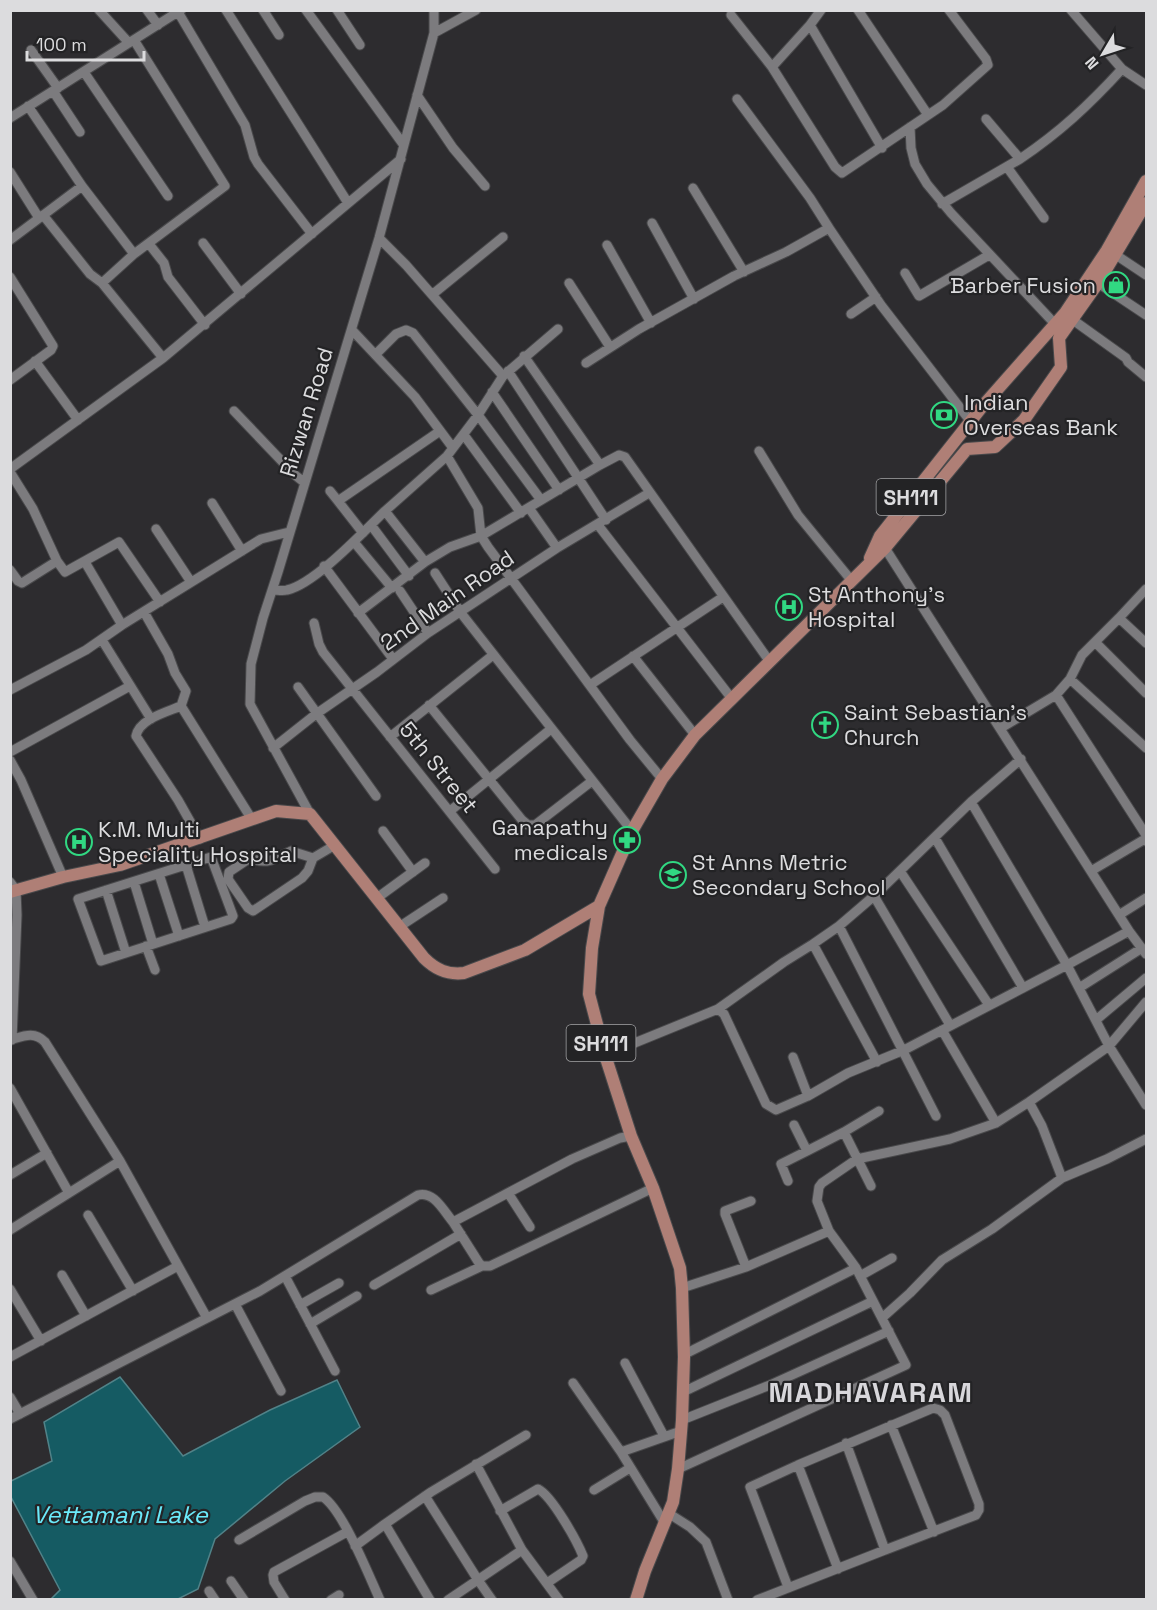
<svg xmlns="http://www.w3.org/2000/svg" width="1157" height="1610" font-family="'Space Grotesk',sans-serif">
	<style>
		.water { fill: #155b63; stroke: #518288; stroke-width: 1.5 }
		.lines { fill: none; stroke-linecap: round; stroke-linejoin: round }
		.minor-casing { stroke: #49494b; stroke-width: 11 }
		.major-casing { stroke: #49494b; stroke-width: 14 }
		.minor { stroke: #7c7b7e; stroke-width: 9 }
		.major { stroke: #af7f76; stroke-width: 12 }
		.labels { text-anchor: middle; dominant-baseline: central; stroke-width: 4.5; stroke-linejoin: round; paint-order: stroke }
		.shield { fill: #232325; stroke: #a4a4a6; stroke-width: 1.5 }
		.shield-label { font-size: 21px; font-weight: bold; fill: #dcdcde }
		.poi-label { font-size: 22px; fill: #dcdcde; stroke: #232325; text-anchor: start }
		.street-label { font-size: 22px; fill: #dcdcde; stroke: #232325 }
		.water-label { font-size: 24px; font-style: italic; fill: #6beafa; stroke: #232325 }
		.district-label { font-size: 28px; font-weight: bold; letter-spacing: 1.5px; fill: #d8d7db; stroke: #232325 }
	</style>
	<rect width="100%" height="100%" fill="#2d2c2f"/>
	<!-- water -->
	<path class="water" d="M120,1377L183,1456L270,1410L337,1380L360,1427L285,1481L215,1539L198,1589L178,1599H51L60,1590L11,1497V1481L52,1461L44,1422Z"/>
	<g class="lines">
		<defs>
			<path id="minor" d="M99,10L129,43
				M147,10L158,25
				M226,10L348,203
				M263,10L279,35
				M306,10L403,144
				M337,10L360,45
				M858,10L928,115
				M1071,10L1122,69L1146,85
				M178,12L245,125L254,157L258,164L312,234
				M731,15L772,67L835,167L842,173L943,105L988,65L986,59L949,10
				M810,25L821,10
				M434,33L476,10
				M134,40L225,186L134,254
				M31,50L58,88
				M772,67L810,25L882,148
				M84,72L168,196
				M53,91L80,132
				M417,95L453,148L485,186
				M737,99L810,198L829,228
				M28,106L82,186
				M10,118L181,10
				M986,119L1020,159C1060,132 1089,105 1122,69
				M910,127L911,148L915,164L927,184L951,213L1055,324
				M1007,167L1044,218
				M10,172L39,218
				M693,188L744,272
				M942,204L1020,159
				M43,215L90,274L102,283
				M652,223L694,299
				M379,238L406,265L503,376
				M10,240L82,186L134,254L102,283L163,358
				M203,243L241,294
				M149,244L164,263L168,277L205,325
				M607,245L651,323
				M1116,255L1146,275
				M905,273L919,296L989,255
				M10,277L53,346L51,350L10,380
				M569,283L610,347
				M1098,283L1146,315
				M433,294L503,237
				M851,314L876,297
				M1073,320L1126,358L1128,362L1146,377
				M352,330L415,397L453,448
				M376,354L396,334L406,330L413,333L478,415L541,500
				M35,361L78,420
				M586,363L639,329L734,276L786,252L829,228L881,305L971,422
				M508,371L606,520
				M492,392L559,490
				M234,411L295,475L305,483
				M464,435L521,513
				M759,451L798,515L851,580
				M447,456L478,508L481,536L488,547L630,740L662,779
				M600,465L619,455L625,457L770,662
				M10,469L163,358L401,159
				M10,472L33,509L57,561L22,583L18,581L10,570
				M330,491L338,501
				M212,503L242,551
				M529,508L557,548
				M371,525L409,576
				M598,525L732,699
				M156,529L191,582
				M363,533L338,501L440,431
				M354,542L392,588
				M885,548L1129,931L1146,954
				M57,561L65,572L119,542L160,602
				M85,562L122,625
				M425,562L385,511L447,456L478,415L503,376L558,329
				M324,566L393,659
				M435,573L461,613L632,831
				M1146,589L1119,618L1146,643
				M273,590C277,590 283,591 287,590C315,584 364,531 385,511
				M400,591L428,633
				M144,612L168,654L175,673L186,691L181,706L251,818
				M358,613L425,562L450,547L481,536L600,465L524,356
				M1119,618L1095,642L1146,693
				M314,623L319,644L323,652L495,869
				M102,640L151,719
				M633,656L695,735
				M1070,679L1082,655L1095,642
				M590,685L723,597
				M298,687L376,796
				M10,690L86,650L122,625L261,539L289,532
				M1056,695L1146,835V841
				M429,705L522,820L528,825H535L592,781
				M181,706C167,712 139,719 136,736L178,800L200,839
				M1001,728L1056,695L1070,679L1146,748
				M390,737L493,655
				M273,748L316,714L377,672L428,633L557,548L649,493
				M10,752L130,686
				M10,760L21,780L63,877
				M971,802L1021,759
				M450,811L551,729
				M310,814L250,704L251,664L263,618L278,572L379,238L434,33V10
				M383,831L413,872
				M935,838L1023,988
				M211,857L233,916L231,919L101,961L78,899Z
				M313,858L291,851C276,859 266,865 250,858L229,872L228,879L248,908L253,911L302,878L308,871L313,858L335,845
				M186,865L205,927
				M900,871L989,1005
				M1091,871L1145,839
				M159,874L179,936
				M10,882L16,890L17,915L12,1040
				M134,882L153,944
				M106,890L126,953
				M874,896L950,1025
				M377,898L425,863
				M1119,915L1146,898
				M839,926L813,944L877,1062
				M399,927L443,898
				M1129,931L1067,965L1109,1046L1146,1105
				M146,946L155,970
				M1079,988L1142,948
				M718,1009L784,962L813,944
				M1096,1020L1146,978
				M942,1030L996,1123
				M10,1040C24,1036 34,1031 45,1042L120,1161L207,1318
				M605,1055L718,1009L724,1014L766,1104L776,1110L808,1096L793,1057
				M10,1088L69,1193
				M808,1096L848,1073L904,1050L1067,965L971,802L874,896L839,926L936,1116
				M1029,1102L1042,1126L1062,1178
				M794,1125L807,1151L844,1132
				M10,1175L47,1153
				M788,1181L781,1164L807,1151
				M871,1186L844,1132L879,1111
				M508,1193L530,1227
				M88,1215L133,1291
				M453,1222L479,1263L482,1266H490L653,1188
				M10,1230L120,1161
				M746,1267L829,1231
				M62,1275L86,1316
				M285,1276L335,1371
				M860,1276L892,1258
				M374,1285L461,1234
				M682,1288L746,1267L725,1214V1211L751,1201
				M10,1289L41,1341
				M431,1290L482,1266
				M235,1304L281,1391
				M300,1305L339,1283
				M882,1318L910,1293L942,1260L992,1229L1062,1178L1107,1159L1146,1139
				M310,1324L357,1296
				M683,1355L856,1268
				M10,1357L178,1266
				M625,1363L664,1436
				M573,1383L621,1452
				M683,1392L873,1301
				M10,1397L20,1414
				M10,1419L260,1291L418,1195C434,1191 443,1210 453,1222L572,1159L620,1138L631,1136
				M682,1420L770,1385L889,1331
				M891,1425L934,1532
				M476,1464L522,1550L559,1600
				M678,1469L906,1365L856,1268L829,1231L817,1201L819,1187L822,1183L857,1159L950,1139L996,1123L1029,1102L1109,1046L1146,1002
				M594,1490L630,1468
				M425,1496L478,1580L492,1600
				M500,1511L538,1489C552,1496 577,1541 583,1556L581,1560L547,1583
				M668,1513L690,1527L706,1542L728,1600
				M664,1522L621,1452L681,1431
				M385,1524L431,1492L526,1435
				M239,1540L305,1501L315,1497H323C343,1510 369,1576 380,1600
				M355,1546L385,1524L430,1600
				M10,1561L33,1600
				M838,1569L798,1465L933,1408L940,1410L945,1415L979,1504V1510L976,1515L885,1550
				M231,1581L244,1600
				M788,1587L750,1487L798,1465
				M209,1591L215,1600
				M285,1600L274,1582L273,1575L274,1572L347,1532
				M331,1600L339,1595
				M448,1600L522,1550
				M757,1600L885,1550L846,1443"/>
			<path id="major" d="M870,558L880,536L981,408L1065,313L1107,250L1146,181
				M10,892L63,877L120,865L276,811L310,814L424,958C436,970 448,975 464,973L525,950L599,906
				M636,1600L645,1571L673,1502L678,1469L682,1420L684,1357L682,1288L680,1268L653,1188L631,1136L605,1055L589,994L592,948L599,906L632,831L662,779L695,735L885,548L967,449L995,447L1024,420L1061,367L1059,338L1098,283L1146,203"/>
		</defs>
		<!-- minor casing -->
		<use href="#minor" class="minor-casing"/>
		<!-- major casing -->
		<use href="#major" class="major-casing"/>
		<!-- minor -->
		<use href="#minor" class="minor"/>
		<!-- major -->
		<use href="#major" class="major"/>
	</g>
	<!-- icons -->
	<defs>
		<symbol id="shop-ring" viewBox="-11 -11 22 22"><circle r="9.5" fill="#232325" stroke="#31d882" stroke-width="1.5"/><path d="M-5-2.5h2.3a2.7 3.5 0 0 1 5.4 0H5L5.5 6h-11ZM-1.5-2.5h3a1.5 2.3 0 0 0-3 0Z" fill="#31d882"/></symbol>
		<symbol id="bank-ring" viewBox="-11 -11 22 22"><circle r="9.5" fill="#232325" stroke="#31d882" stroke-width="1.5"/><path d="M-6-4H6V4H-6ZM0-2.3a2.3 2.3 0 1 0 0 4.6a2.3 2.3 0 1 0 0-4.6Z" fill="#31d882"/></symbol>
		<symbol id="hospital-ring" viewBox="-11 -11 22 22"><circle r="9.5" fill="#232325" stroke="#31d882" stroke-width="1.5"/><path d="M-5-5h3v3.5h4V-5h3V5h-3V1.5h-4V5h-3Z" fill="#31d882"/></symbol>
		<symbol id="church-ring" viewBox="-11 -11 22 22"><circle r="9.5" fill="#232325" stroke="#31d882" stroke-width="1.5"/><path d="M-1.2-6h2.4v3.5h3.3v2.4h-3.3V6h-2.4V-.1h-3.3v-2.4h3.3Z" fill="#31d882"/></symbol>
		<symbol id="pharmacy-ring" viewBox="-11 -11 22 22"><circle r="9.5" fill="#232325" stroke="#31d882" stroke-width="1.5"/><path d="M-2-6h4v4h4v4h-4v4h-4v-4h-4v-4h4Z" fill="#31d882"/></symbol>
		<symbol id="school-ring" viewBox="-11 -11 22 22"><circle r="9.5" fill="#232325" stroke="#31d882" stroke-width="1.5"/><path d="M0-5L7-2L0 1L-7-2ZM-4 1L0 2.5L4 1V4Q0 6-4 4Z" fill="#31d882"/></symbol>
	</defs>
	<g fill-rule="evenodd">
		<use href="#shop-ring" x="1101" y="270" width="30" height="30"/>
		<use href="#bank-ring" x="929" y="400" width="30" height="30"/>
		<use href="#hospital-ring" x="774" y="592" width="30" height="30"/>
		<use href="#church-ring" x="810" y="710" width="30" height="30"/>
		<use href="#pharmacy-ring" x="612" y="825" width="30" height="30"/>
		<use href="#hospital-ring" x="64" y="827" width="30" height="30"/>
		<use href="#school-ring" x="658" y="860" width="30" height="30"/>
	</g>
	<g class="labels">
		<!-- shield labels -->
		<g class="shield">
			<rect x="876.5" y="479" width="69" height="36" rx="4.5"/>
			<rect x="566.5" y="1025" width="69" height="36" rx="4.5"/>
		</g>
		<g class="shield-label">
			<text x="911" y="497">SH111</text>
			<text x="601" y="1043">SH111</text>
		</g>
		<!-- poi labels -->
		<g class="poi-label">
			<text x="1096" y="285" text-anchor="end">Barber Fusion</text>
			<text x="964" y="402">Indian<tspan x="964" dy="25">Overseas Bank</tspan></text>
			<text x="808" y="594">St Anthony's<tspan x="808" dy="25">Hospital</tspan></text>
			<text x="844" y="712">Saint Sebastian's<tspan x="844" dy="25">Church</tspan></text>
			<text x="608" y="827" text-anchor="end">Ganapathy<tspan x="608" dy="25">medicals</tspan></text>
			<text x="98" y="829">K.M. Multi<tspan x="98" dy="25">Speciality Hospital</tspan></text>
			<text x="692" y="862">St Anns Metric<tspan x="692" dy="25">Secondary School</tspan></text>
		</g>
		<!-- street labels -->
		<g class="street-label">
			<text transform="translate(306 412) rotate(-73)">Rizwan Road</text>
			<text transform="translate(447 600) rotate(-35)">2nd Main Road</text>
			<text transform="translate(439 767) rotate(51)">5th Street</text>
		</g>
		<!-- water labels -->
		<g class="water-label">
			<text x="120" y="1514">Vettamani Lake</text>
		</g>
		<!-- district labels -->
		<g class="district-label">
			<text x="871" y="1392">MADHAVARAM</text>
		</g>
	</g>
	<!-- border -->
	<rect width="1157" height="1610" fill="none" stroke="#dcdcde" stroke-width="24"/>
	<!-- north arrow -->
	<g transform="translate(1103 54) rotate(231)" stroke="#232325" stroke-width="4.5" paint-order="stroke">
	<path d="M0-4.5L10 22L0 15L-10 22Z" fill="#dcdcde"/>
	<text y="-9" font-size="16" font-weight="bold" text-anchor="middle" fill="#dcdcde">N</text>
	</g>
	<!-- scale -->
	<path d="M27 51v9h117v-9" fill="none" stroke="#dcdcde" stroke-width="3"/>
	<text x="36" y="51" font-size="18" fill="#dcdcde" stroke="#232325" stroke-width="4.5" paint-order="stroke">100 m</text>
</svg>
